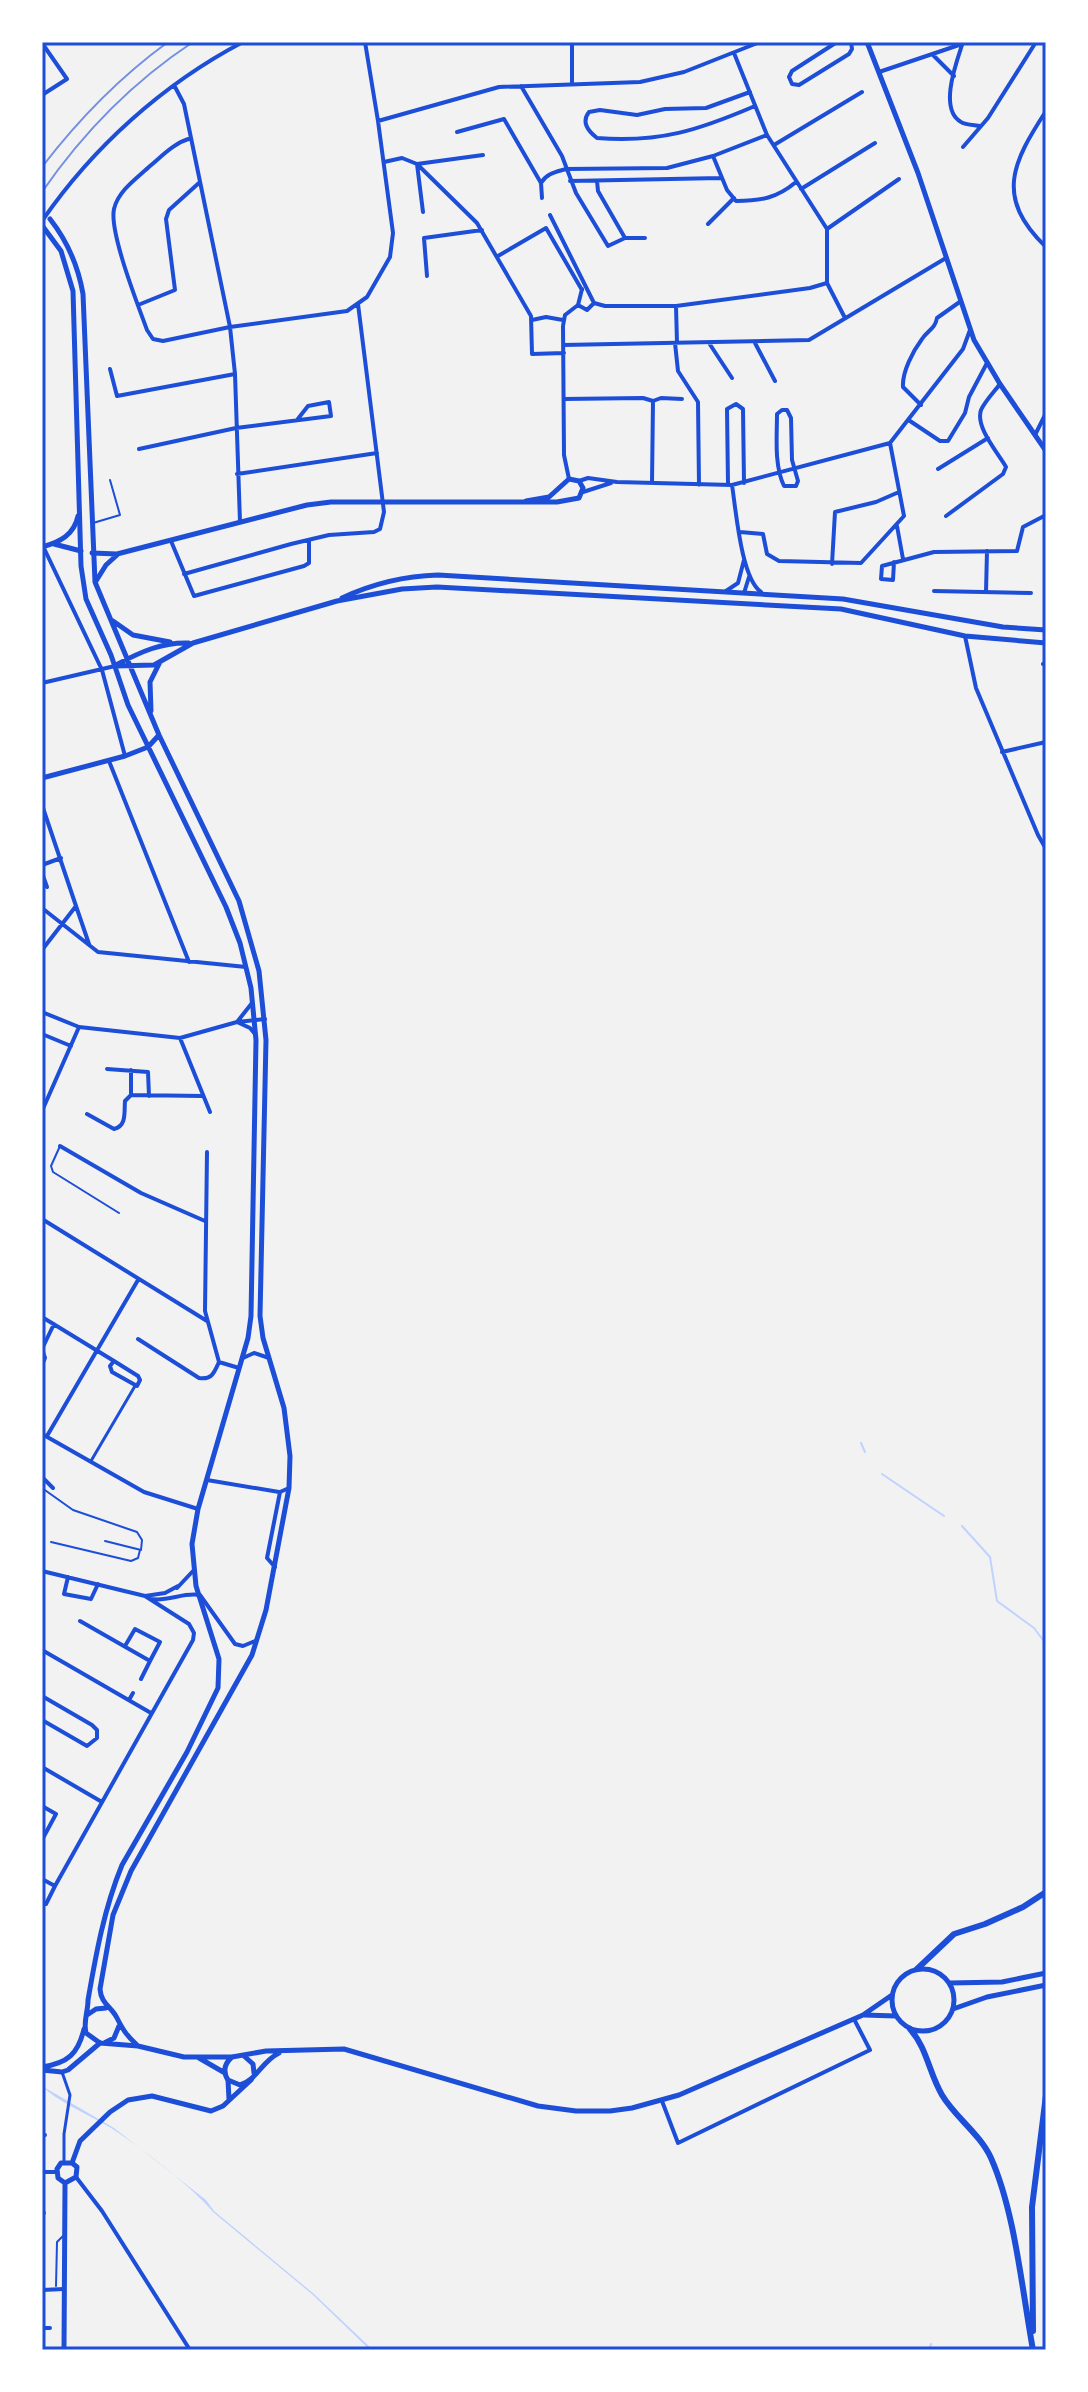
<svg xmlns="http://www.w3.org/2000/svg" width="1088" height="2392" font-family="Manrope,sans-serif">
	<style>
		.water { fill: #bfd3fe }
		.lines { fill: none; stroke-linecap: round; stroke-linejoin: round }
		.stream { stroke: #bfd3fe; stroke-width: 2 }
		.service { stroke: #1d4ed8; stroke-width: 2 }
		.pedestrian { stroke: #1d4ed8; stroke-width: 3 }
		.minor { stroke: #1d4ed8; stroke-width: 4 }
		.tertiary { stroke: #1d4ed8; stroke-width: 5 }
		.secondary { stroke: #1d4ed8; stroke-width: 5 }
		.trunk { stroke: #1d4ed8; stroke-width: 6 }
		.rail { stroke: #7290e2; stroke-width: 2 }
		.neatline { fill: none; stroke: #1d4ed8; stroke-width: 3 }
	</style>
	<rect width="100%" height="100%" fill="#f2f2f2"/>
	<!-- water -->
	<path class="water" d="M42,2086L114,2128L206,2200L214,2211L314,2294L373,2350H370L313,2295L213,2212C194,2188 133,2141 106,2125C87,2114 55,2100 42,2086Z"/>
	<g class="lines">
		<!-- stream -->
		<path class="stream" d="M861,1443L865,1452
			M882,1474L944,1516
			M962,1526L990,1557L997,1601L1034,1628L1046,1644
			M929,2350L931,2344"/>
		<!-- service -->
		<path class="service" d="M93,523L120,515L110,480
			M60,1146L51,1166L53,1172L119,1213
			M42,1488L73,1510L137,1532L142,1540L141,1550L105,1541
			M51,1542L131,1561L138,1558L140,1550
			M56,2286L57,2242L63,2236"/>
		<!-- pedestrian -->
		<path class="pedestrian" d="M91,1461L135,1386
			M62,2072L70,2095L64,2134V2162"/>
		<!-- minor -->
		<path class="minor" d="M365,42L378,121
			M572,42V83
			M837,42L792,71L789,77L792,84L799,85L849,54L852,49L851,42
			M963,42C957,61 938,109 961,122C965,125 975,125 980,126
			M42,43L67,79L42,95
			M734,53L767,135L827,229
			M933,55L954,76
			M879,72L962,44
			M174,85L184,104L230,327L235,374L240,522
			M521,86L562,156L576,193L608,246L625,238H645
			M750,92L706,108L665,109L637,115L600,110L589,112C581,122 588,131 597,138C660,143 699,130 755,106
			M1046,111C1013,162 994,197 1046,247
			M457,132L504,119L541,183
			M191,138C174,143 163,155 150,166C137,178 118,191 114,209C109,232 138,305 147,330L153,339L163,341L230,327L347,311L367,297L390,257L393,233L378,121L499,87L640,82L684,72L760,42
			M774,145L862,92
			M963,147L988,118L1036,42
			M713,156L727,190L736,201C761,201 777,198 796,182
			M384,162L402,158L417,164L477,223L531,316L532,354L564,353
			M570,181L721,178
			M597,181L598,191L625,238
			M801,189L875,143
			M542,198L541,183C547,173 556,172 566,169L667,168L713,156L767,135
			M423,212L417,164L483,155
			M550,215L594,303
			M42,221C93,147 163,84 243,42
			M708,224L734,198
			M827,229V283L845,318
			M827,229L899,179
			M498,256L546,228L582,290
			M427,276L424,238L482,230
			M594,303L605,306H676L810,288L827,283
			M138,305L175,290L166,219L169,210L200,182
			M578,305L582,289
			M578,305L587,310L594,303
			M676,306L677,343
			M532,320L546,317L563,320
			M675,343L678,371L698,402L699,485
			M709,343L732,378
			M755,343L775,381
			M563,345L809,340L946,258
			M110,369L117,396L235,374
			M564,399L643,398L653,401
			M921,405L903,387C902,372 913,351 922,339C928,330 935,329 937,318L961,301
			M782,410H787L791,418L792,460L798,481L796,486H784C774,465 777,437 777,414Z
			M910,421L940,441H948L965,413L969,397L987,363
			M1035,435L1046,413
			M139,449L236,428L331,416L329,402L308,406L297,420
			M938,469L988,438
			M237,474L377,453
			M569,479L564,455L563,326L565,315L578,305
			M579,481L588,478L617,482L732,485L890,443L963,349L970,330
			M652,483L653,401L661,398L682,399
			M728,484L727,409L736,404L743,409L744,483
			M732,485C736,510 741,578 761,592
			M583,492L611,483
			M946,516L1003,474L1006,467C998,453 975,427 981,410C985,401 994,392 1000,384
			M897,526L903,559
			M740,532L763,534L767,554L779,561L861,563L904,516L890,443
			M171,541L194,596L304,566L309,563V541
			M42,544L102,670L125,756
			M894,562L893,580L881,579L882,566L934,552L1017,551L1023,527L1046,515
			M832,564L835,512L876,502L899,492
			M184,574L291,544L329,535L374,532L380,529L384,512L358,304
			M726,591L738,583L744,560
			M934,591L1031,593
			M986,592L987,551
			M744,593L749,577
			M965,636L976,688L1038,835L1046,849
			M1043,664L1046,663
			M42,683L115,666
			M1002,752L1046,742
			M109,761L189,962
			M42,805L76,906L42,950
			M42,865L61,858
			M42,873L47,887
			M76,906L89,944
			M42,908L98,952L246,967
			M252,1003L237,1022L250,1028L255,1034
			M42,1012L79,1027L180,1038L237,1022L265,1019
			M42,1034L71,1046
			M180,1038L210,1112
			M107,1069L148,1072L149,1096
			M131,1095L203,1096
			M42,1111L79,1027
			M87,1114L114,1129C127,1126 124,1112 125,1101L131,1095V1070
			M60,1146L141,1193L205,1221
			M207,1152L205,1311L219,1362L239,1368
			M42,1219L207,1321
			M42,1317L114,1361L110,1366L112,1372L137,1386L140,1380L138,1376L114,1361
			M138,1339L199,1378C212,1380 214,1373 219,1362
			M42,1349L54,1324
			M42,1349L45,1358L42,1365
			M243,1358L254,1353L269,1358
			M42,1434L144,1492L198,1509
			M47,1436L138,1280
			M42,1477L53,1488
			M207,1480L279,1492
			M275,1567L267,1558L280,1492L289,1488
			M42,1571L145,1596L165,1593L178,1586
			M68,1577L64,1594L91,1599L98,1584
			M177,1588L193,1571
			M151,1599C168,1602 183,1592 200,1595L235,1644L243,1646L255,1641
			M80,1621L150,1661L141,1679
			M125,1646L135,1629L160,1642L150,1661
			M42,1650L151,1713
			M42,1696L92,1725L97,1730V1738L87,1746L42,1720
			M129,1700L133,1693
			M42,1767L102,1802
			M42,1806L56,1814L42,1840
			M42,1879L55,1886L193,1640L194,1633L189,1624L145,1596
			M42,1902L46,1904L55,1886
			M662,2101L678,2143L870,2050L854,2019
			M42,2135H45
			M42,2172H56
			M76,2177L102,2211L190,2350
			M42,2213H44
			M42,2290L64,2289
			M42,2328H50"/>
		<!-- tertiary -->
		<path class="tertiary" d="M867,42L918,173L974,340L1000,384L1046,451
			M54,544L81,551
			M42,547C60,542 74,535 78,516
			M92,553L117,554L307,505L331,502H557L579,498L583,488L579,481L569,479L549,497L526,501
			M96,581L106,565L117,555
			M42,778L125,756L148,747
			M42,2067C68,2063 78,2054 84,2029
			M42,2070L62,2072L68,2070L100,2043
			M228,2080L229,2099
			M72,2163L80,2141L110,2112L128,2100L152,2096L211,2111L223,2106L251,2080
			M65,2183L58,2178L57,2169L61,2163H72
			M65,2183L76,2177L77,2167L72,2163
			M64,2350L65,2183"/>
		<!-- secondary -->
		<path class="secondary" d="M50,219C68,242 78,265 83,294L95,582L159,735L239,901L259,971L266,1040L260,1316L263,1338L284,1408L290,1456L289,1488L266,1610L252,1655L131,1871L113,1915L100,1989C101,2004 111,2006 117,2018C123,2030 127,2036 137,2045
			M44,228L61,251L73,291L81,566L86,599L111,655L128,705L226,907L240,943L251,988L256,1040L251,1316L248,1338L198,1509L192,1544L196,1586L219,1659L218,1688L187,1752L122,1865C104,1909 96,1954 88,2000C88,2012 83,2022 86,2033L100,2043L138,2046L184,2057H232L266,2051L344,2049L538,2106L576,2111H610L632,2108L679,2095L863,2015L892,1995
			M342,598C374,583 403,576 438,575L843,599L1003,627L1046,630
			M113,621L133,635L170,642
			M116,665C140,652 162,642 189,643
			M115,666L154,665L193,643L337,601L402,589L437,587L841,609L965,636L1046,643
			M151,711L150,682L159,664
			M148,747L159,735
			M892 2000a31 31 0 1 1 62 0a31 31 0 1 1-62 0Z
			M950,1983L1002,1982L1046,1973
			M953,2009L987,1997L1046,1985
			M87,2015L96,2009L106,2008
			M864,2015L896,2016
			M106,2042L114,2038L119,2026
			M244,2056L253,2064L254,2073
			M232,2057C224,2064 223,2072 228,2080L240,2085C256,2081 262,2061 279,2053
			M199,2058L225,2073"/>
		<!-- trunk -->
		<path class="trunk" d="M917,1969L954,1934L985,1924L1023,1907L1046,1892
			M910,2029C927,2048 929,2073 942,2095C955,2117 980,2134 991,2158C1015,2212 1022,2290 1033,2350
			M1033,2331L1032,2207L1046,2095"/>
		<!-- rail -->
		<path class="rail" d="M42,167C78,120 120,77 168,42
			M42,192C82,134 134,81 193,42"/>
	</g>
	<!-- border -->
	<rect width="1088" height="2392" fill="none" stroke="#ffffff" stroke-width="88"/>
	<rect x="44" y="44" width="1000" height="2304" class="neatline"/>
</svg>
